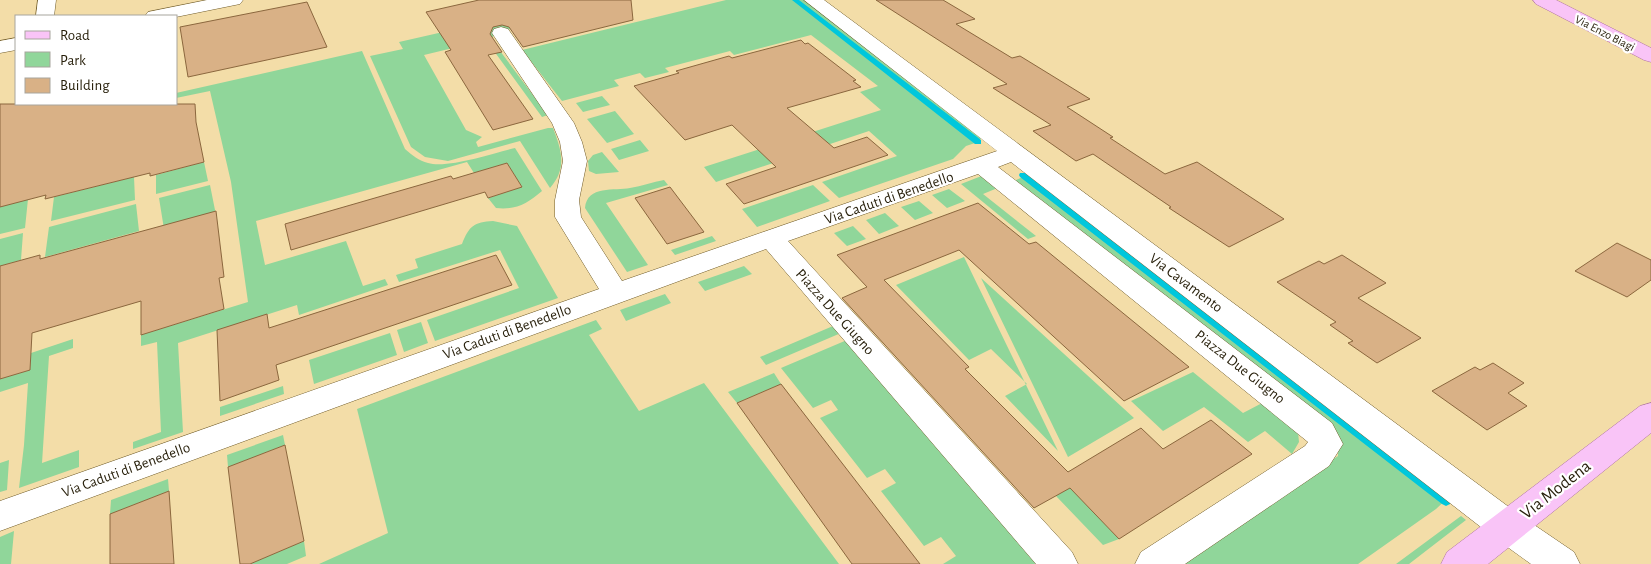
<svg xmlns="http://www.w3.org/2000/svg" width="1651" height="564" font-family="'Alegreya Sans',sans-serif">
	<style>
		.green { fill: #90d69a }
		.lines { fill: none; stroke-linecap: round; stroke-linejoin: round }
		.stream { fill: #00c7dc; fill-rule: evenodd }
		.building { fill: #d9b186; stroke: #8b673e }
		.minor-casing { stroke: #6f5b29; stroke-width: 1 }
		.major-casing { stroke: #ad71a0; stroke-width: 1 }
		.minor { fill: #fff; fill-rule: evenodd }
		.major { fill: #f9c4f7; fill-rule: evenodd }
		.labels { text-anchor: middle; dominant-baseline: central; stroke-width: 4.5; stroke-linejoin: round; paint-order: stroke }
		.far-street-label { font-size: 12px; fill: #261e09; stroke: #fff }
		.street-label { font-size: 15px; fill: #261e09; stroke: #fff }
		.near-street-label { font-size: 18px; fill: #261e09; stroke: #fff }
	</style>
	<rect width="100%" height="100%" fill="#f3dda8"/>
	<!-- green -->
	<path class="green" d="M584,0L526,25L496,33L491,39L548,115L542,117L486,40L424,55L466,130L482,137L476,142L478,147L548,128H553C562,151 567,169 550,188L520,141L448,161L425,157L411,147L370,56L403,49L399,42Z
		M726,0H806L981,138L978,142L966,146L953,159L839,198L822,182L897,156L869,131L716,182L704,167L881,110L860,92L878,86L811,35L734,55L730,51L665,68L669,72L645,78L640,73L614,80L619,86L562,101L522,50Z
		M362,51L405,149C412,155 419,161 428,163C447,169 494,153 515,148L542,191C527,204 516,210 496,208L488,198L522,187L507,163L474,173L467,162L256,221L265,265L346,241L363,286L385,279L388,285L299,315L297,305L178,343L183,432L133,449V442L161,432L157,342L141,346V335L248,302L231,182L210,91L176,98V93Z
		M602,96L610,105L583,112L576,103Z
		M615,111L634,134L607,143L587,119Z
		M640,140L649,151L619,160L611,149Z
		M602,152L619,172L596,174L589,171L588,161L593,155Z
		M204,162L208,181L156,194V175Z
		M1032,173L1452,494L1436,509L1358,564H1175L1338,456V447L1014,181Z
		M984,175L1000,187L983,194L1036,236L1028,239L961,184Z
		M134,177L135,200L51,221L54,197Z
		M664,180L668,185L606,203L648,265L627,272L585,208C587,185 615,191 630,188C642,186 653,182 664,180Z
		M210,185L216,215L164,229L159,198Z
		M813,185L830,201L757,227L742,209Z
		M949,189L965,201L947,208L932,195Z
		M28,199L25,228L0,234V207Z
		M919,201L933,213L915,220L901,207Z
		M136,204L139,231L45,257L49,227Z
		M885,213L899,226L879,234L866,220Z
		M493,221L517,226L558,298L435,341L427,320L519,288L500,250L399,282L396,275L418,268L415,259L462,244C469,226 474,222 493,221Z
		M853,226L866,239L847,246L834,233Z
		M23,233L21,260L0,266V239Z
		M712,236L716,241L675,255L671,250Z
		M964,257L1058,451L1005,396L1027,384L991,349L969,360L896,285Z
		M744,266L752,274L705,291L698,282Z
		M981,278L1134,418L1068,457Z
		M665,294L671,303L626,321L620,310Z
		M596,320L602,329L589,335L639,411L704,383L839,564H319L388,533L357,409Z
		M421,322L428,343L404,352L397,330Z
		M833,326L841,333L766,365L760,357Z
		M390,333L397,355L314,384L309,360Z
		M73,339V348L49,356L42,463L79,450V467L19,488L24,445L28,383L0,392V379L30,370L31,353Z
		M847,340L1043,564H943L956,556L941,537L924,546L881,491L896,483L885,469L867,478L820,418L838,410L831,400L813,408L781,368Z
		M1193,372L1243,413L1266,401L1298,432L1299,442L1292,454L1265,431L1248,442L1204,407L1163,431L1131,401Z
		M774,373L781,384L737,403L728,392Z
		M283,386L284,394L220,416V407Z
		M283,435L285,445L228,467L227,455Z
		M9,460L7,490L0,492V463Z
		M168,479L169,491L110,514L111,500Z
		M1070,487L1119,539L1103,545L1056,496Z
		M1461,516L1466,520L1409,564H1396Z
		M14,531L11,564H0V537Z
		M304,541L306,556L287,564H250Z"/>
	<g class="lines">
		<!-- stream -->
		<path class="stream" d="M792,0H799L981,140V144H975Z
			M1020,173H1026L1450,498L1452,501L1450,504L1446,506L1442,504L1020,177L1019,175Z"/>
	</g>
	<!-- building -->
	<path class="building" d="M479,0H631L633,20L523,47L509,27L502,25L493,27L490,34L502,52L488,55L533,119L493,130L445,52L451,50L426,12Z
		M876,0H943L975,19L956,24L1012,58L1020,56L1090,99L1067,107L1113,137L1110,138L1165,174L1197,162L1284,219L1229,247L1169,208L1171,207L1093,154L1076,161L1033,131L1051,125L993,88L1007,84Z
		M307,2L327,47L188,77L180,27Z
		M801,40L805,44L808,43L856,80L853,81L861,87L787,108L834,148L867,137L888,155L744,204L726,184L776,167L732,125L685,140L634,86L679,73L676,71L729,56L732,58Z
		M0,104H195L196,122L204,162L150,176V173L45,199L46,195L0,207Z
		M507,163L522,187L488,198L485,192L291,250L285,224L451,176L453,179Z
		M670,187L704,232L667,244L635,198Z
		M978,203L1029,244L1036,242L1189,367L1124,401L959,250L884,280L969,367L965,369L1068,472L1141,428L1163,449L1211,420L1252,454L1119,539L1070,488L1034,508L842,298L867,287L837,255Z
		M216,211L224,277L219,278L224,309L141,335V301L32,333L30,370L0,379V266L40,255V259Z
		M1617,243L1651,260V280L1627,297L1575,271Z
		M496,255L512,285L276,365L279,380L220,401L217,330L267,314L269,328Z
		M1342,255L1386,283L1358,298L1421,338L1377,363L1348,343L1353,341L1330,325L1336,322L1277,282L1319,261L1324,264Z
		M1493,363L1524,383L1508,393L1527,406L1487,430L1432,391L1475,367L1480,370Z
		M781,384L920,564H852L737,403Z
		M285,445L304,541L250,564H240L228,467Z
		M169,491L174,564H110V514Z"/>
	<g class="lines">
		<defs>
			<path id="minor" d="M38,0H56L54,16H36Z
				M207,0H243L240,4L176,17L145,16L148,12Z
				M804,0H824L1521,516L1574,552L1580,564H1531L1495,538L1011,162L998,167L1332,423L1343,444L1329,466L1185,564H1135L1141,552L1305,446L1308,442L978,174L788,241L1072,552L1078,564H1036L766,249L0,531V501L599,289L555,217V200L563,161L560,142L552,123L492,33L494,29L501,27L508,29L574,123L582,142L587,161L579,200L581,217L622,281L997,151Z
				M16,38V50L0,53V41Z"/>
			<path id="major" d="M1533,0H1556L1651,48V62L1644,60L1536,4Z
				M1651,403V433L1488,564H1441L1447,552L1640,406Z"/>
		</defs>
		<!-- minor casing -->
		<use href="#minor" class="minor-casing"/>
		<!-- major casing -->
		<use href="#major" class="major-casing"/>
		<!-- minor -->
		<use href="#minor" class="minor"/>
		<!-- major -->
		<use href="#major" class="major"/>
	</g>
	<g class="labels">
		<!-- far-street labels -->
		<g class="far-street-label">
			<text transform="translate(1605 33) rotate(27)">Via Enzo Biagi</text>
		</g>
		<!-- street labels -->
		<g class="street-label">
			<text transform="translate(889 198) rotate(-19)">Via Caduti di Benedello</text>
			<text transform="translate(1186 283) rotate(37)">Via Cavamento</text>
			<text transform="translate(835 312) rotate(48)">Piazza Due Giugno</text>
			<text transform="translate(507 332) rotate(-20)">Via Caduti di Benedello</text>
			<text transform="translate(1240 367) rotate(38)">Piazza Due Giugno</text>
			<text transform="translate(126 470) rotate(-20)">Via Caduti di Benedello</text>
		</g>
		<!-- near-street labels -->
		<g class="near-street-label">
			<text transform="translate(1556 490) rotate(-38)">Via Modena</text>
		</g>
	</g>
	<!-- legend -->
	<rect x="15" y="15" width="162" height="90" fill="#ffffff" stroke="#a8a59d"/>
	<rect x="25" y="31" width="25" height="8" fill="#f9c4f7" stroke="#a8a59d"/>
	<text x="60" y="40" font-size="15" fill="#261e09">Road</text>
	<rect x="25" y="52" width="25" height="15" fill="#90d69a" stroke="#a8a59d"/>
	<text x="60" y="65" font-size="15" fill="#261e09">Park</text>
	<rect x="25" y="78" width="25" height="15" fill="#d9b186" stroke="#a8a59d"/>
	<text x="60" y="90" font-size="15" fill="#261e09">Building</text>
</svg>
